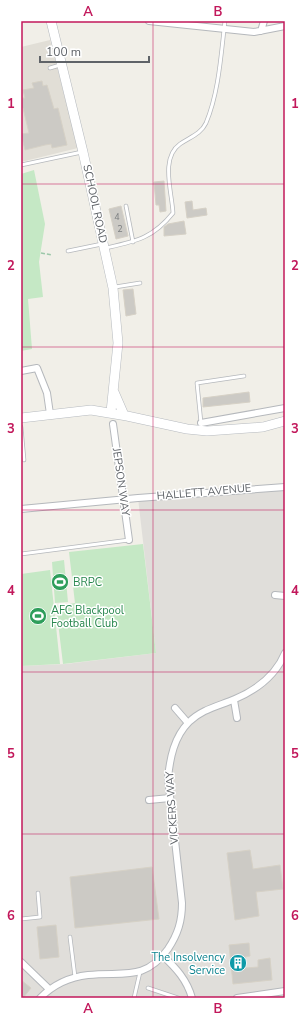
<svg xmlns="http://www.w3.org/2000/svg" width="306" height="1019" font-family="'Nunito Sans',sans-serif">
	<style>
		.industrial { fill: #e0deda }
		.education { fill: #e1ded6 }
		.green { fill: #c5e8c5 }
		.building { fill: #cccac5; stroke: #d6d1c6 }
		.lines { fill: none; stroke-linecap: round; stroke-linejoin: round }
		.lane-casing { stroke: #b5b8bc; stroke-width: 4.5 }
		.street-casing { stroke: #b5b8bc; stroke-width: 8 }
		.secondary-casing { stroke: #b6babf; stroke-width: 10 }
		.path { stroke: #9cc7a9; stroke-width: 1.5; stroke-dasharray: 4 2; stroke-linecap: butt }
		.lane { stroke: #fff; stroke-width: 3 }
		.street { stroke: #fff; stroke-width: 6 }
		.secondary { stroke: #fff; stroke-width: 9 }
		.grid { fill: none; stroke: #c2185b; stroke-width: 1; stroke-opacity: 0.55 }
		.labels { text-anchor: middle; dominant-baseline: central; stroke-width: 3; stroke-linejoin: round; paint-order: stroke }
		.number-label { font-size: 9px; fill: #7a7d7f }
		.street-label { font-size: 11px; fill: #5f6368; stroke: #fff }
		.leisure-label { font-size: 11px; fill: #27864d; stroke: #fff; text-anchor: start }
		.culture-label { font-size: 11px; fill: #0d838f; stroke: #fff; text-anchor: end }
		.neatline { fill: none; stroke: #c2185b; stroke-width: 1.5 }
		.grid-label { font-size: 13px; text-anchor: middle; font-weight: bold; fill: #c2185b }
	</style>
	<rect width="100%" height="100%" fill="#f1efe8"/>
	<!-- industrial -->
	<path class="industrial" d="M285,487V998H21V666L66,664L156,653L138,498Z"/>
	<!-- education -->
	<path class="education" d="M50,40L78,148L21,162V47Z"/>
	<!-- green -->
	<path class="green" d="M34,170L45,224L39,262L43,297L28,299L32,349L21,351V174Z
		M143,544L156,653L63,664L56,606L75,603L69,552Z
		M64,560L68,602L55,603L52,562Z
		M50,570L60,664L21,666V574Z"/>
	<!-- building -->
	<path class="building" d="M42,81L43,86L47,85L54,109L58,108L67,145L52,148L51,144L45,145L25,150L21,134L29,133L23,108H21V98H25L23,90L34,88L32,83Z
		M164,181L166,211L160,212L159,205H156L154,182Z
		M192,201L193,210L206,208L207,215L187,218L185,202Z
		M121,206L128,236L116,239L109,209Z
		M184,221L186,234L164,236V227L168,224Z
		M133,289L136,314L126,316L123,290Z
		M249,392L250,402L203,407V398Z
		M250,850L253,869L280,865L283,889L256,892L259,916L235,920L227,853Z
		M152,867L159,919L75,928L70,877Z
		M56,925L59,957L40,959L37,927Z
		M249,943L250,956L245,957L246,968L258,967V960L270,958L272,980L233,984L229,945Z
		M21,980L31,988L23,998H21Z"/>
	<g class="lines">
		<defs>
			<path id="lane" d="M50,68L60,65
				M21,165L82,152
				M126,206L133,242
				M106,248C137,241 153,238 173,213C172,192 160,158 180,144C190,137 201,134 206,123C219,92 221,54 225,21
				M68,251L102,244
				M115,287L140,283
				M201,423L197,383L244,376
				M21,427L24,460
				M21,554L129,540
				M21,919L40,917L38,893
				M70,937L75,977
				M148,988L178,998
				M134,998L140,972"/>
			<path id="street" d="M149,21L254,32L285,26
				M261,31L264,21
				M21,371L37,368L47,393L50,414
				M201,423L285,408
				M113,424L129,540
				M21,509L138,498L285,487
				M275,595L285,596
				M234,700L237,718
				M175,708L188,723
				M149,800L170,798
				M163,956C176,968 187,980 192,998
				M21,962L49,989
				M40,998C53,985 69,977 88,975C123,971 144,982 168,949C178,934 182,921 182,903L168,778C170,758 174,737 189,722C202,709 219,706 235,699C256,690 276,675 285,653
				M237,998L285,991"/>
			<path id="secondary" d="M51,21L83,152L113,288L118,343L111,412
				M114,392L124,415
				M21,418L91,410L127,416L187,429L207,431L263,427L285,421"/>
		</defs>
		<!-- lane casing -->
		<use href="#lane" class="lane-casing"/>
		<!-- street casing -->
		<use href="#street" class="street-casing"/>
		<!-- secondary casing -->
		<use href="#secondary" class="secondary-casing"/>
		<!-- path -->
		<path class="path" d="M41,253L52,255"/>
		<!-- lane -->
		<use href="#lane" class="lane"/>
		<!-- street -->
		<use href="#street" class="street"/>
		<!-- secondary -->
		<use href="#secondary" class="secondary"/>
	</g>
	<!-- grid -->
	<path class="grid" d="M153,21V998M21,184H285M21,347H285M21,510H285M21,672H285M21,834H285"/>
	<!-- icons -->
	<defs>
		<symbol id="stadium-disc" viewBox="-11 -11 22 22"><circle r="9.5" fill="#2e9e5b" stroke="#fff"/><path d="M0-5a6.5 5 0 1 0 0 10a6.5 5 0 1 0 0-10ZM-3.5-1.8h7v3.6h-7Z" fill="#fff"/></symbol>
		<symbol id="building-disc" viewBox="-11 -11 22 22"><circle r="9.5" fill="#0f9aa8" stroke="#fff"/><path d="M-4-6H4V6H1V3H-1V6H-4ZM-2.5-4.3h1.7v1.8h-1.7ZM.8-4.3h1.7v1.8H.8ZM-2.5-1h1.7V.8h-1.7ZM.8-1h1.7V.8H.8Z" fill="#fff"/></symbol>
	</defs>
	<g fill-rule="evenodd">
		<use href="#stadium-disc" x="50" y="572" width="20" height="20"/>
		<use href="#stadium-disc" x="28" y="606" width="20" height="20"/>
		<use href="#building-disc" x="228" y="953" width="20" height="20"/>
	</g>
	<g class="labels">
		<!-- number labels -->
		<g class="number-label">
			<text x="117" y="217">4</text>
			<text x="120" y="229">2</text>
		</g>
		<!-- street labels -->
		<g class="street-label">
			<text transform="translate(95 204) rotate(78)">SCHOOL ROAD</text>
			<text transform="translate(121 482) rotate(82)">JEPSON WAY</text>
			<text transform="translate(204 492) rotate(-5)">HALLETT AVENUE</text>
			<text transform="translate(172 808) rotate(-94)">VICKERS WAY</text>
		</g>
		<!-- leisure labels -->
		<g class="leisure-label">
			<text x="73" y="582">BRPC</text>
			<text x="51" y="610">AFC Blackpool<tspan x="51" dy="13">Football Club</tspan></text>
		</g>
		<!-- culture labels -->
		<g class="culture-label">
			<text x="225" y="957">The Insolvency<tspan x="225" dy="13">Service</tspan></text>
		</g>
	</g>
	<!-- border -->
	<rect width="306" height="1019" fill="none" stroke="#ffffff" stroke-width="44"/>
	<!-- scale -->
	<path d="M40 56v6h109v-6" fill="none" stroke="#5f6368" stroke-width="2"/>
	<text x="46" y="56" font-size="12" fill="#5f6368" stroke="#ffffff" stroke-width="3" paint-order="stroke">100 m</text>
	<rect x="22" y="22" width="262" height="975" class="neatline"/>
	<g class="grid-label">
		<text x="88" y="16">A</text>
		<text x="218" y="16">B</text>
		<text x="11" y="108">1</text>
		<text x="295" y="108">1</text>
		<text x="11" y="270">2</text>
		<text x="295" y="270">2</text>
		<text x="11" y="433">3</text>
		<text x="295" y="433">3</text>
		<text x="11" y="595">4</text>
		<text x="295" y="595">4</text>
		<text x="11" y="758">5</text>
		<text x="295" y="758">5</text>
		<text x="11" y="920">6</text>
		<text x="295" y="920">6</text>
		<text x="88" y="1013">A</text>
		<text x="218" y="1013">B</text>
	</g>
</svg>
